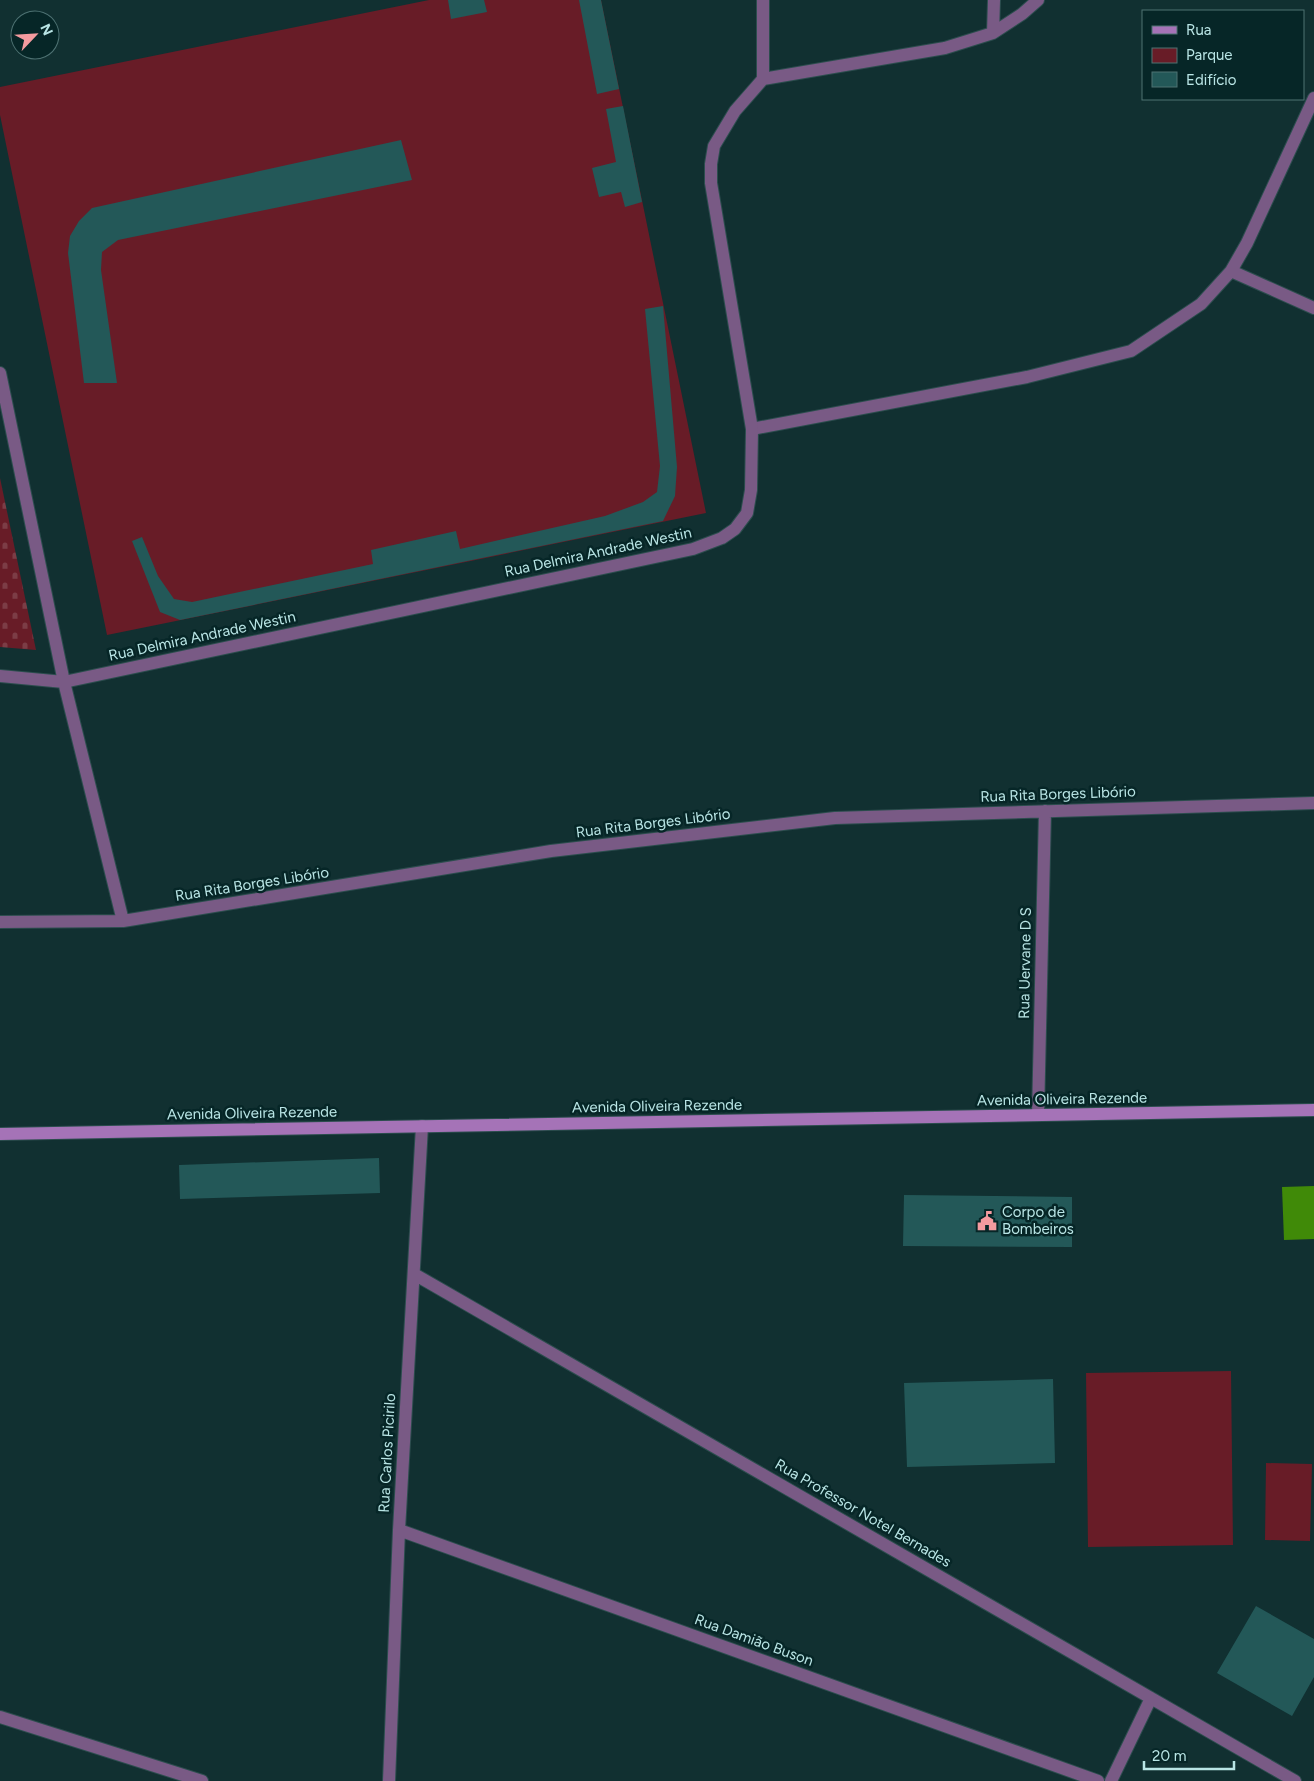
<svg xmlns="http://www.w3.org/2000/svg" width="1314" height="1781" font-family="Figtree,sans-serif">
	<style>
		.cemetery { fill: url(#cemetery-stones) }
		.park { fill: #681c27 }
		.water { fill: #408a08 }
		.building { fill: #235858 }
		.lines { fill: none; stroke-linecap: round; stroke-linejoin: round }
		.service-casing { stroke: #2c4d4e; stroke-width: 14 }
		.minor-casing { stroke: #2c4d4e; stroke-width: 14 }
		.secondary-casing { stroke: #2c4d4e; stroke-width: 14 }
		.service { stroke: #795a85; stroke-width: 12 }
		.minor { stroke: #795a85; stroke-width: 12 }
		.secondary { stroke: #a573b7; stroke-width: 12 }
		.labels { text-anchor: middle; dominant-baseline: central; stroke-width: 5; stroke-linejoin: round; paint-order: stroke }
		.street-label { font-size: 15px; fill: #b9e5e5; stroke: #062627 }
		.poi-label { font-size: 15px; fill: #b9e5e5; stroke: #062627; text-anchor: start }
	</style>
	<defs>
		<pattern id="cemetery-stones" width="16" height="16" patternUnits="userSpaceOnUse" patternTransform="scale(1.25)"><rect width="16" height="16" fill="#681c27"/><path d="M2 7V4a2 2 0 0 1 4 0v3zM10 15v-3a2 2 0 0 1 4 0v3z" fill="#7c3d46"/></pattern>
	</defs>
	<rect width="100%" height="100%" fill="#113031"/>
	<!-- cemetery -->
	<path class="cemetery" d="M0,478L36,650L0,647Z"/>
	<!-- park -->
	<path class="park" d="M429,0H601L706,513L107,635L0,115V87Z
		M1231,1371L1233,1545L1088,1547L1086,1373Z
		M1266,1463L1312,1464L1310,1541L1265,1540Z"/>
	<!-- water -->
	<path class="water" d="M1314,1186V1239L1284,1240L1282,1187Z"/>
	<!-- building -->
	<path class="building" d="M448,0H484L487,12L451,19Z
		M579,0H601L619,89L597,94Z
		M623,106L642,202L625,207L621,192L599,197L592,168L616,162L606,109Z
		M401,140L412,180L118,240L102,252L101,270L117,383H84L68,253L70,236L79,221L92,208Z
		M663,306L677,467L675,496L663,521L180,620L160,612L132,541L142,537L158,576L174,599L192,602L373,564L371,550L456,531L460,549L605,516L643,502L657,492L660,466L645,309Z
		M379,1158L380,1193L180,1199L179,1165Z
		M904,1195L1072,1197V1247L903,1246Z
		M1053,1379L1055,1463L907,1467L904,1383Z
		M1256,1606L1314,1639V1677L1292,1716L1217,1673Z"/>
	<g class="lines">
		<defs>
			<path id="service" d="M1231,271L1314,308
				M752,429L1027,377L1131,351L1201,304L1231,271L1247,243L1314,98"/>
			<path id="minor" d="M993,33L994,0
				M763,79L945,48L993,33L1022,14L1038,0
				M763,79V0
				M0,373L64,682L123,921
				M0,676L64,682L693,549L722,538L735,529L747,513L751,490L752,429L711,183V164L714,146L735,111L763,79
				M0,922L123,921L551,851L835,818L1314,803
				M1038,1115L1045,811
				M414,1274L1295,1781
				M399,1530L1098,1781
				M0,1717L202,1781
				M389,1781L399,1530L422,1126
				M1111,1781L1151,1698"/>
			<path id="secondary" d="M0,1134L1314,1110"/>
		</defs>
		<!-- service casing -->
		<use href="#service" class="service-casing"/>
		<!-- minor casing -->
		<use href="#minor" class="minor-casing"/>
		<!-- secondary casing -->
		<use href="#secondary" class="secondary-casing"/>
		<!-- service -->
		<use href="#service" class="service"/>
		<!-- minor -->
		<use href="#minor" class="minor"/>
		<!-- secondary -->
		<use href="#secondary" class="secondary"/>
	</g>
	<!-- icons -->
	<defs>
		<symbol id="civic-bare" viewBox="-9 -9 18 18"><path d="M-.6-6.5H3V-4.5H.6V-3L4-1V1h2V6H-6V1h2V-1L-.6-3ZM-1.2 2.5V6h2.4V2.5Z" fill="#f49b9f" stroke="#062627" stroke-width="2.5" paint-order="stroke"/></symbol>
	</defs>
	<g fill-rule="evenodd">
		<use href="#civic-bare" x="973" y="1207" width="28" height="28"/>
	</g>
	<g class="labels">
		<!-- street labels -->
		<g class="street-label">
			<text transform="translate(598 552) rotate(-12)">Rua Delmira Andrade Westin</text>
			<text transform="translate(202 636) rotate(-12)">Rua Delmira Andrade Westin</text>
			<text transform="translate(1058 794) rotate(-2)">Rua Rita Borges Libório</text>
			<text transform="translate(653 823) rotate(-7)">Rua Rita Borges Libório</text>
			<text transform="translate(252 884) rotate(-9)">Rua Rita Borges Libório</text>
			<text transform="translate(1025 963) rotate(-89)">Rua Uervane D S</text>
			<text transform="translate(1062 1099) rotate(-1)">Avenida Oliveira Rezende</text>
			<text transform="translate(657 1106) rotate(-1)">Avenida Oliveira Rezende</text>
			<text transform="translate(252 1113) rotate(-1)">Avenida Oliveira Rezende</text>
			<text transform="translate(387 1453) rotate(-87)">Rua Carlos Picirilo</text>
			<text transform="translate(863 1513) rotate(30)">Rua Professor Notel Bernades</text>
			<text transform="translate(754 1640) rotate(20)">Rua Damião Buson</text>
		</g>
		<!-- poi labels -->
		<g class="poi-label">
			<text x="1002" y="1212">Corpo de<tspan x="1002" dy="17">Bombeiros</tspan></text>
		</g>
	</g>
	<!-- legend -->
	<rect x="1142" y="10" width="162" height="90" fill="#062627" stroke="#4e7273"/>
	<rect x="1152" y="26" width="25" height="8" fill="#a573b7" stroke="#4e7273"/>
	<text x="1186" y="35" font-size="15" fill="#b9e5e5">Rua</text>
	<rect x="1152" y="48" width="25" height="15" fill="#681c27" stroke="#4e7273"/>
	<text x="1186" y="60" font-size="15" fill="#b9e5e5">Parque</text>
	<rect x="1152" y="72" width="25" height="15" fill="#235858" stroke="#4e7273"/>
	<text x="1186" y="85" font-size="15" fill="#b9e5e5">Edifício</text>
	<!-- north arrow -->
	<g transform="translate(35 35) rotate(65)"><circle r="24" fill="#062627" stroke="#4e7273"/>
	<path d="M0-4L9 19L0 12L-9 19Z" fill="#f49b9f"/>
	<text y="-8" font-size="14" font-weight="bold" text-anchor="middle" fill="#b9e5e5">N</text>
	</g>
	<!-- scale -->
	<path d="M1144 1761v8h90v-8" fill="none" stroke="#b9e5e5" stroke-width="2.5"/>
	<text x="1152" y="1761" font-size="15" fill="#b9e5e5" stroke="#062627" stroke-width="4" paint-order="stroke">20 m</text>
</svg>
